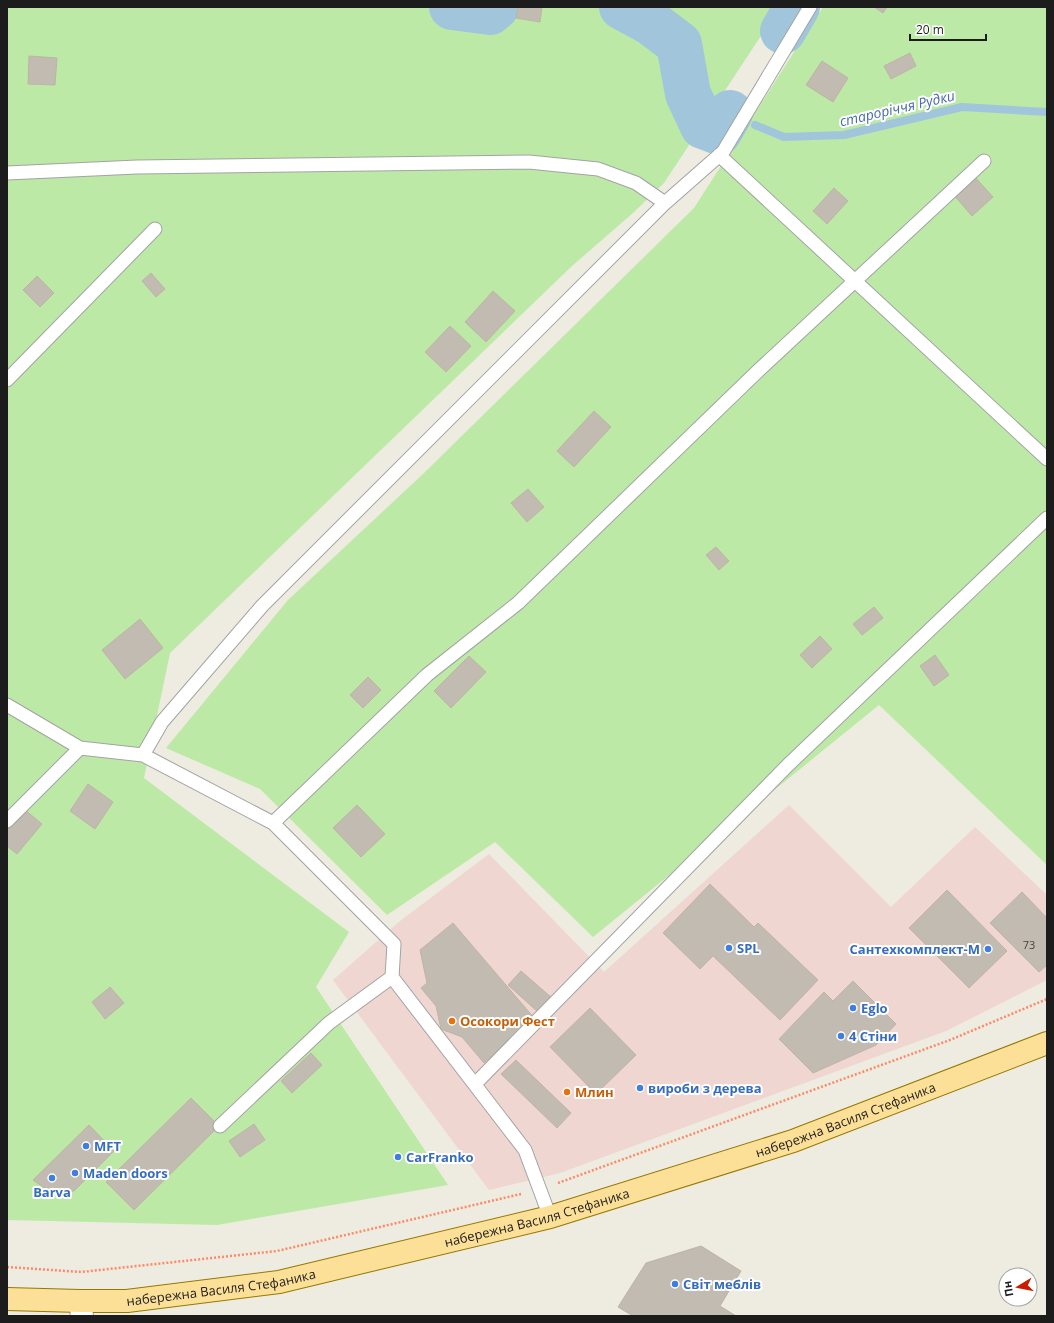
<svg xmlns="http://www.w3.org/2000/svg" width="1054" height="1323" font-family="'Open Sans',sans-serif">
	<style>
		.commercial { fill: #efd6d0 }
		.grass { fill: #bde9a6 }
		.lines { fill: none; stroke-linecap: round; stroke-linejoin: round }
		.stream { stroke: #a1c6dc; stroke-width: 8 }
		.river { stroke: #a1c6dc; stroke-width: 46 }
		.building { fill: #c2bbb1; stroke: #bfb4a4 }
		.service-casing { stroke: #a3a3a3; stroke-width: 15 }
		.minor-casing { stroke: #a3a3a3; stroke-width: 24 }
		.primary-casing { stroke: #947900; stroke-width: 24 }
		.path { stroke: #fb8a65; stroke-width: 2.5; stroke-dasharray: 2 2; stroke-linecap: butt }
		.service { stroke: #fff; stroke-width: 13 }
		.minor { stroke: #fff; stroke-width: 22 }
		.primary { stroke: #fde098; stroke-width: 22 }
		.shop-dot { fill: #3f7fe0; stroke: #fff; stroke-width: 1.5 }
		.food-dot { fill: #e8710a; stroke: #fff; stroke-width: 1.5 }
		.labels { text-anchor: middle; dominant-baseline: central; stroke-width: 4; stroke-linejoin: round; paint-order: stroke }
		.number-label { font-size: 11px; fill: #464441 }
		.shop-label { font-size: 13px; font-weight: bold; fill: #366cbe; stroke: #fff; text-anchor: start }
		.food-label { font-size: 13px; font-weight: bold; fill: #c56008; stroke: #fff; text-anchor: start }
		.street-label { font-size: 13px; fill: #1c1c1c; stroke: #fff }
		.water-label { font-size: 14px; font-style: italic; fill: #486cac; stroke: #fff }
	</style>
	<rect width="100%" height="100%" fill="#eeebe1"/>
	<!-- commercial -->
	<path class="commercial" d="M789,805L891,907L975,827L1047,895V980L946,1031L560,1173L489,1190L333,980L400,921L489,854L604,972Z"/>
	<!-- grass -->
	<path class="grass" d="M7,7H780L664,183L633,213L572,266L170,653L144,778L349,932L316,987L448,1185L217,1225L7,1220Z
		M823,7H1047V865L879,705L593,937L495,842L387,915L260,789L166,748L288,600L423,474L694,208Z"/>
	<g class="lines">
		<!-- stream -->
		<path class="stream" d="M755,125L784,137L844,135L962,107L1047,112"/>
		<!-- river -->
		<path class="river" d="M452,7L490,12L496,7
			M622,7L650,22L679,44L688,94L703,126L719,132L730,113
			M783,31L797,7"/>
	</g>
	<!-- building -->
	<path class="building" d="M518,7H542L540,22L516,18Z
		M874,7H887L883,13Z
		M910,53L916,66L891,79L884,66Z
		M29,56L57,58L55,85L28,84Z
		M822,61L848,78L833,102L806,85Z
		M974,176L993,197L972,216L953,194Z
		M834,188L848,201L827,224L813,211Z
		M151,273L165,289L156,297L142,281Z
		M37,276L54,293L40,307L23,290Z
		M493,291L515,311L486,342L465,322Z
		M450,326L471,346L446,372L425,352Z
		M594,411L611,427L574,467L557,451Z
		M528,489L544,507L527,522L511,503Z
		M716,547L729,561L719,570L706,555Z
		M874,607L883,618L862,635L853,624Z
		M140,619L163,648L125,679L102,650Z
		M820,636L832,649L812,668L800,655Z
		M935,655L949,675L934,686L920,666Z
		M469,656L486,672L451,708L434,691Z
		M368,677L381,690L363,708L350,695Z
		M88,784L113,802L95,829L70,811Z
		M357,805L385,834L361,857L333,828Z
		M24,809L42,824L17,854L7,846V830Z
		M710,884L754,927L758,923L818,980L780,1020L713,956L700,969L663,933Z
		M947,890L1007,951L969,988L909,928Z
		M1022,892L1047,918V965L1039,972L990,923Z
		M453,923L535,1019L484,1063L462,1037L441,1029L436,1006L421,988L427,983L420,950Z
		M521,971L552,998L539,1013L508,985Z
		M853,981L896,1024L876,1045L813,1073L779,1039L824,992L833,1001Z
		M110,987L124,1003L105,1019L92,1002Z
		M590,1008L636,1055L596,1094L550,1047Z
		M311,1053L322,1065L292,1093L281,1081Z
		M516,1060L571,1113L557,1128L501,1074Z
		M191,1098L219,1126L134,1210L106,1182Z
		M254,1124L265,1140L240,1157L229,1141Z
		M89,1125L114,1151L74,1191L51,1193L33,1180Z
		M701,1246L741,1271L720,1306L736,1316H633L618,1307L646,1263Z"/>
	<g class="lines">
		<defs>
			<path id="service" d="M719,155L1047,459
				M7,173L137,167L529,162L598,169L636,183L665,203
				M7,380L155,229
				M7,705L80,748L143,755L273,823L394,944L392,977L525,1150L550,1217
				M143,755L162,722L262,606L665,203L723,152L810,7
				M7,821L80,748
				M273,823L427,675L518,603L760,369L984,161
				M475,1084L788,765L1047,518
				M220,1126L329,1023L392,977"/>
			<path id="minor" d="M80,1301L82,1316"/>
			<g id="primary">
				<path id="s1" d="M7,1299L80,1301H127L279,1282L550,1217L793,1141L1047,1043"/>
			</g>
		</defs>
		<!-- service casing -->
		<use href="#service" class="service-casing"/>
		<!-- minor casing -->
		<use href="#minor" class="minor-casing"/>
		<!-- primary casing -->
		<use href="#primary" class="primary-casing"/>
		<!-- path -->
		<path class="path" d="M558,1183L950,1040L1047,999
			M7,1267L81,1272L277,1251L521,1194"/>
		<!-- service -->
		<use href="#service" class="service"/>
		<!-- minor -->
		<use href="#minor" class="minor"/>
		<!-- primary -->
		<use href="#primary" class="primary"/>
	</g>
	<!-- markers -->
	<g class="shop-dot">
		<circle cx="729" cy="948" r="4"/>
		<circle cx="988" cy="949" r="4"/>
		<circle cx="853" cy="1008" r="4"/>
		<circle cx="841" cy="1036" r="4"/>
		<circle cx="640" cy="1088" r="4"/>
		<circle cx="86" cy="1146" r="4"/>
		<circle cx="398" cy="1157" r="4"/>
		<circle cx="75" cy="1173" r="4"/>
		<circle cx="52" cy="1178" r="4"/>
		<circle cx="675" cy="1284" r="4"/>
	</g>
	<g class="food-dot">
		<circle cx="452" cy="1021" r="4"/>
		<circle cx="567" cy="1092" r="4"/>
	</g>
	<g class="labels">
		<!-- number labels -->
		<g class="number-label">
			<text x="1029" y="944">73</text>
		</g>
		<!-- shop labels -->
		<g class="shop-label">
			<text x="737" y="948">SPL</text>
			<text x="980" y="949" text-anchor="end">Сантехкомплект-М</text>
			<text x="861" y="1008">Eglo</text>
			<text x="849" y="1036">4 Стіни</text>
			<text x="648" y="1088">вироби з дерева</text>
			<text x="94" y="1146">MFT</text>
			<text x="406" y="1157">CarFranko</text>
			<text x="83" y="1173">Maden doors</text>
			<text x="52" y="1192" text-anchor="middle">Barva</text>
			<text x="683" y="1284">Світ меблів</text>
		</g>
		<!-- food labels -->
		<g class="food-label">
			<text x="460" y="1021">Осокори Фест</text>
			<text x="575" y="1092">Млин</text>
		</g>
		<!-- street labels -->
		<g class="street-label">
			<text stroke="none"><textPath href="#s1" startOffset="863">набережна Василя Стефаника</textPath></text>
			<text stroke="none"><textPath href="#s1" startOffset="539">набережна Василя Стефаника</textPath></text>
			<text stroke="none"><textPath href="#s1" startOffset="215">набережна Василя Стефаника</textPath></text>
		</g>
		<!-- water labels -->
		<g class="water-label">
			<text transform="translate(897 108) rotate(-13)">староріччя Рудки</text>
		</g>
	</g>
	<!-- border -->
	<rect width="1054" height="1323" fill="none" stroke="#1c1c1c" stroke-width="16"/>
	<!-- north arrow -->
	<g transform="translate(1018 1287) rotate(260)"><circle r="19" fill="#ffffff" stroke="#a4a4a4"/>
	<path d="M0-3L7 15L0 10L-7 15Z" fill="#c81d00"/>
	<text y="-6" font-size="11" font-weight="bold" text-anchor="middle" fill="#1c1c1c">Пн</text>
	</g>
	<!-- scale -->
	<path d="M910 34v6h76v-6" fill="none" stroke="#1c1c1c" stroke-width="2"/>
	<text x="916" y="34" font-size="12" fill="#1c1c1c" stroke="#ffffff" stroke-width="3" paint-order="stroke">20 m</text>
</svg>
